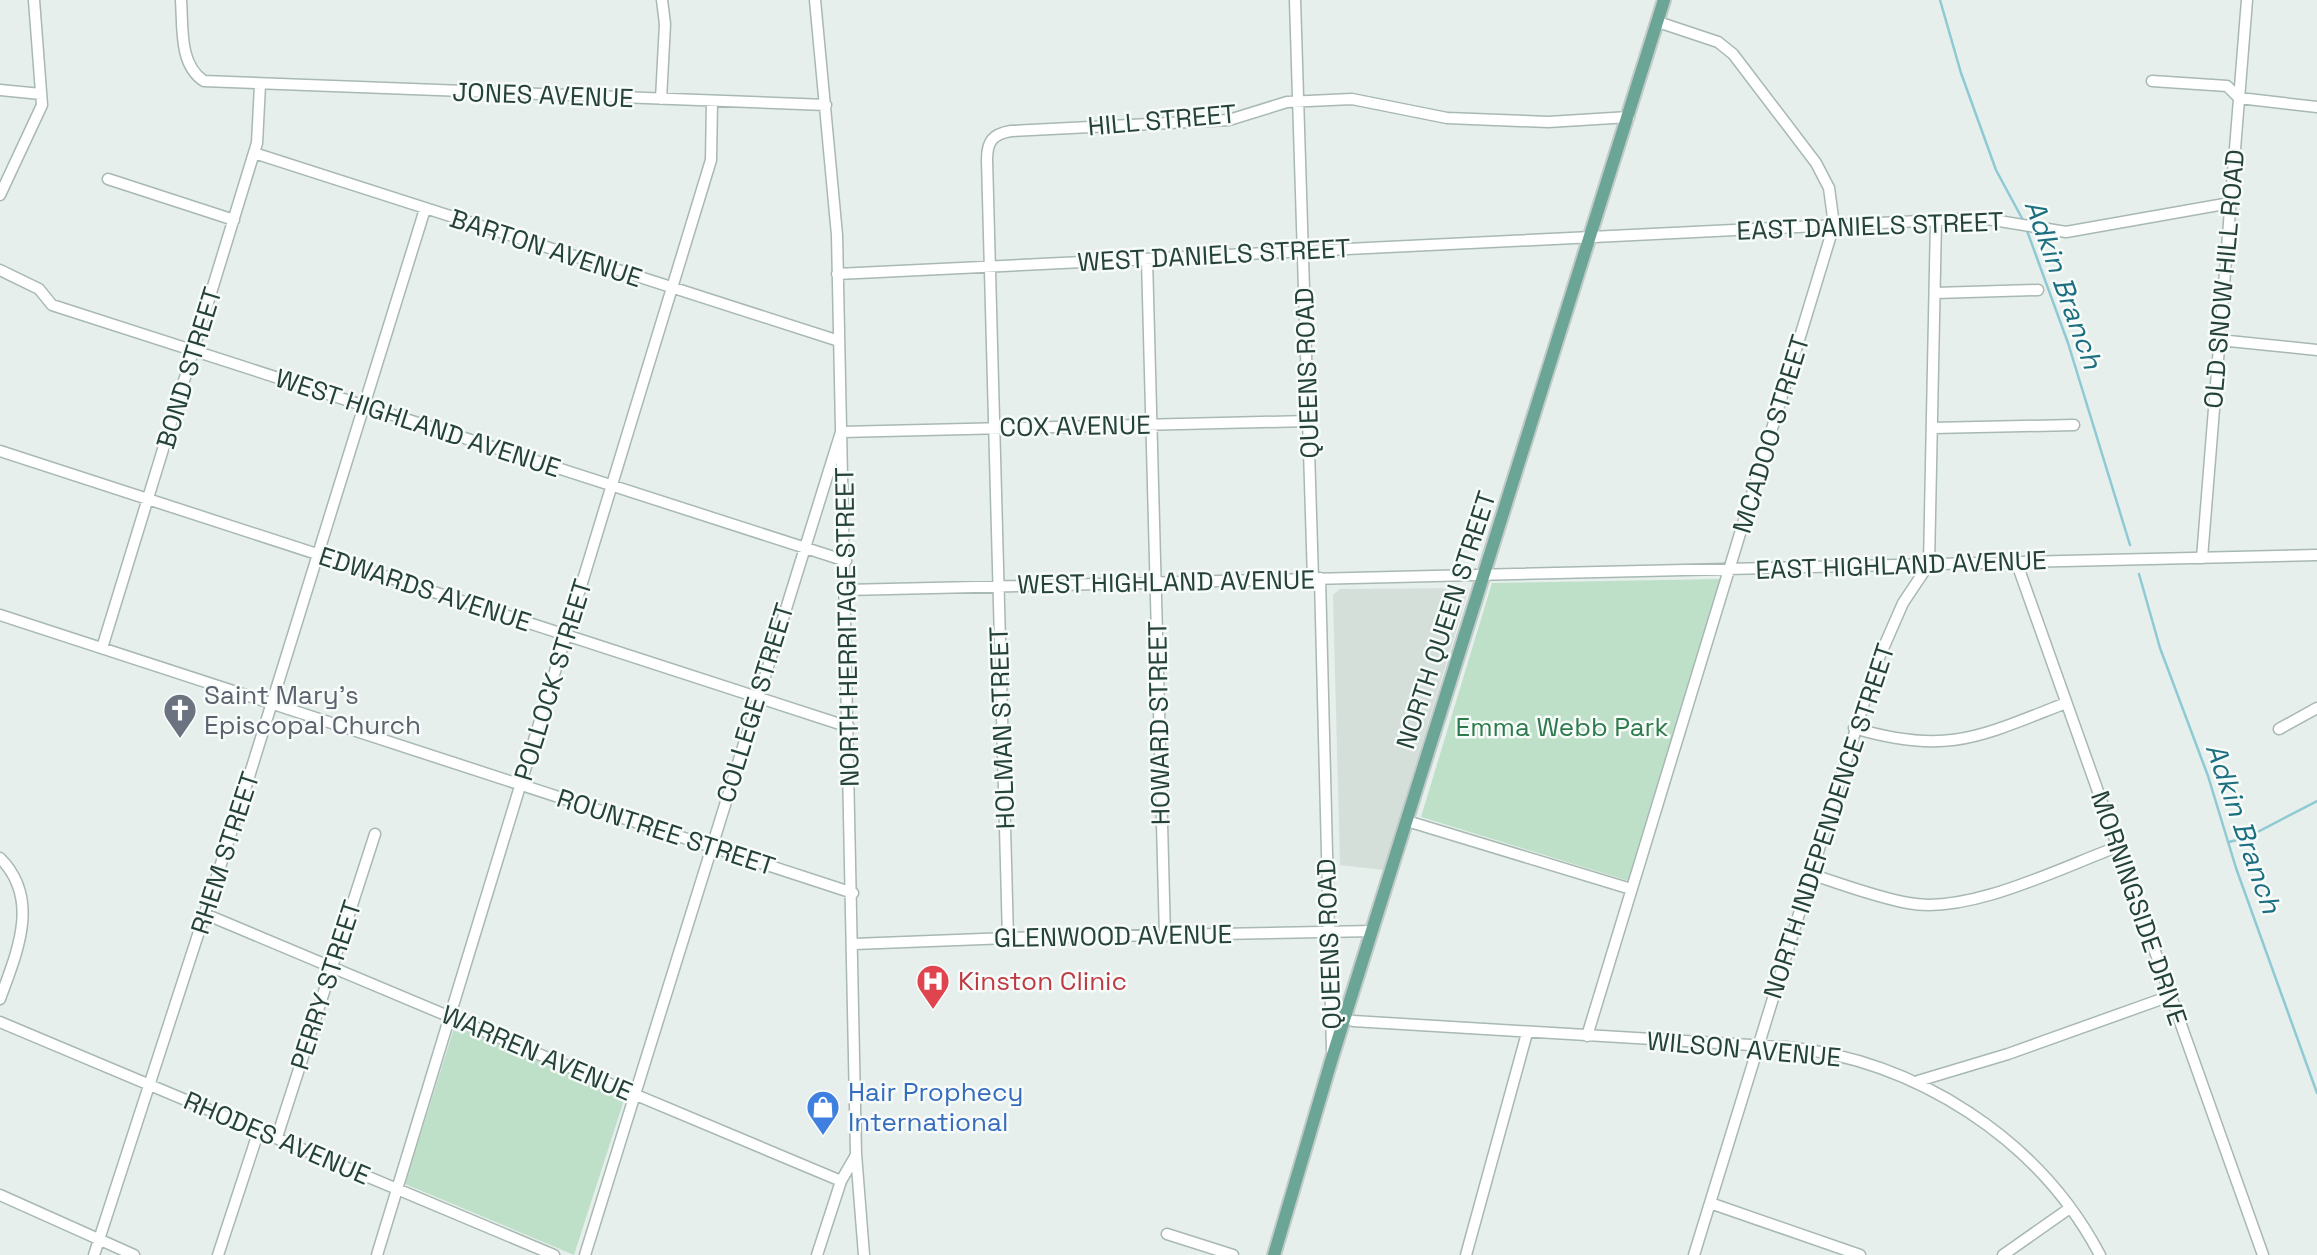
<svg xmlns="http://www.w3.org/2000/svg" width="2317" height="1255" font-family="'Space Grotesk',sans-serif">
	<style>
		.built { fill: #d4dfda }
		.green { fill: #bfe0c8 }
		.lines { fill: none; stroke-linecap: round; stroke-linejoin: round }
		.stream { stroke: #8ec9d4; stroke-width: 2.5 }
		.minor-casing { stroke: #a8b8b2; stroke-width: 13 }
		.major-casing { stroke: #c2cac8; stroke-width: 16 }
		.minor { stroke: #fff; stroke-width: 10 }
		.major { stroke: #6aa596; stroke-width: 12 }
		.labels { text-anchor: middle; dominant-baseline: central; stroke-width: 5; stroke-linejoin: round; paint-order: stroke }
		.street-label { font-size: 26px; fill: #24423a; stroke: #f7fbf9 }
		.worship-label { font-size: 26px; fill: #5b616d; stroke: #f7fbf9; text-anchor: start }
		.park-label { font-size: 26px; fill: #2d7a4b; stroke: #f7fbf9 }
		.health-label { font-size: 26px; fill: #be3a42; stroke: #f7fbf9; text-anchor: start }
		.shop-label { font-size: 26px; fill: #366cbe; stroke: #f7fbf9; text-anchor: start }
		.water-label { font-size: 28px; font-style: italic; fill: #1c6f80; stroke: #f7fbf9 }
	</style>
	<rect width="100%" height="100%" fill="#e6efeb"/>
	<!-- built -->
	<path class="built" d="M1469,588L1384,870L1340,865L1333,595L1340,589Z"/>
	<!-- green -->
	<path class="green" d="M1720,579L1629,881L1421,817L1492,583Z
		M455,1025L625,1097L574,1255L405,1184Z"/>
	<g class="lines">
		<!-- stream -->
		<path class="stream" d="M1940,0L1961,73L1996,170L2024,222
			M2026,228L2068,343L2130,545
			M2139,574L2160,648L2208,776L2236,868L2317,1093
			M2229,842L2248,837L2317,801"/>
		<defs>
			<path id="minor" d="M181,0C183,28 179,65 204,81L826,105
				M815,0L837,235L856,1154L864,1255
				M1295,0L1313,579
				M2152,81L2227,86L2239,98L2317,107
				M0,90L41,94
				M661,99L665,24L662,0
				M254,153L839,341
				M108,179L234,220
				M0,195L42,105L34,0
				M1147,259L1165,936
				M0,270L39,289L52,305L846,561
				M837,274L1981,218L2066,232L2230,203
				M1935,293L2038,290
				M2219,340L2317,350
				M1932,428L2074,425
				M0,451L849,727
				M2202,558L2247,0
				M2016,561L2263,1255
				M1320,578L1332,1050
				M846,590L2317,555
				M0,615L853,893
				M102,648L257,143L260,85
				M1854,728C1947,756 1981,736 2066,703
				M2279,729L2317,708
				M1407,821L1631,889
				M0,858C41,899 17,952 0,999
				M1810,874C1842,884 1875,897 1908,903C1968,915 2060,868 2117,847
				M205,914L841,1181
				M1008,938L987,160C987,142 992,134 1011,131L1229,120L1287,102L1352,99L1447,118L1548,122L1629,117
				M854,944L1008,938L1373,931
				M1353,1021L1786,1047C1916,1060 2039,1139 2100,1255
				M0,1022L554,1255
				M1587,1036L1834,225L1829,188L1816,163L1733,54L1718,42L1658,22
				M1918,1081L2008,1054L2170,996
				M277,1137L375,834
				M0,1195L134,1255
				M1710,1203L1860,1255
				M1167,1234L1233,1255
				M94,1255L243,796L425,209
				M218,1255L259,1130
				M377,1255L711,160L712,102
				M585,1255L841,432L1308,421
				M817,1255L841,1181L856,1155
				M1466,1255L1527,1033
				M1694,1255L1875,667L1903,603L1929,564L1936,220
				M2003,1255L2070,1208"/>
			<path id="major" d="M1274,1255L1332,1058L1664,0"/>
		</defs>
		<!-- minor casing -->
		<use href="#minor" class="minor-casing"/>
		<!-- major casing -->
		<use href="#major" class="major-casing"/>
		<!-- minor -->
		<use href="#minor" class="minor"/>
		<!-- major -->
		<use href="#major" class="major"/>
	</g>
	<!-- icons -->
	<defs>
		<symbol id="church-pin" viewBox="-11 -11 22 30"><path d="M0 17L-7.5 6A9.5 9.5 0 1 1 7.5 6Z" fill="#6b7280" stroke="#f7fbf9"/><path d="M-1.2-6h2.4v3.5h3.3v2.4h-3.3V6h-2.4V-.1h-3.3v-2.4h3.3Z" fill="#fff"/></symbol>
		<symbol id="hospital-pin" viewBox="-11 -11 22 30"><path d="M0 17L-7.5 6A9.5 9.5 0 1 1 7.5 6Z" fill="#e0444e" stroke="#f7fbf9"/><path d="M-5-5h3v3.5h4V-5h3V5h-3V1.5h-4V5h-3Z" fill="#fff"/></symbol>
		<symbol id="shop-pin" viewBox="-11 -11 22 30"><path d="M0 17L-7.5 6A9.5 9.5 0 1 1 7.5 6Z" fill="#3f7fe0" stroke="#f7fbf9"/><path d="M-5-2.5h2.3a2.7 3.5 0 0 1 5.4 0H5L5.5 6h-11ZM-1.5-2.5h3a1.5 2.3 0 0 0-3 0Z" fill="#fff"/></symbol>
	</defs>
	<g fill-rule="evenodd">
		<use href="#church-pin" x="161" y="691" width="38" height="52"/>
		<use href="#hospital-pin" x="914" y="962" width="38" height="52"/>
		<use href="#shop-pin" x="804" y="1088" width="38" height="52"/>
	</g>
	<g class="labels">
		<!-- street labels -->
		<g class="street-label">
			<text transform="translate(543 95) rotate(2)">JONES AVENUE</text>
			<text transform="translate(1162 120) rotate(-5)">HILL STREET</text>
			<text transform="translate(1870 226) rotate(-2)">EAST DANIELS STREET</text>
			<text transform="translate(546 248) rotate(18)">BARTON AVENUE</text>
			<text transform="translate(1214 255) rotate(-3)">WEST DANIELS STREET</text>
			<text transform="translate(2224 279) rotate(-85)">OLD SNOW HILL ROAD</text>
			<text transform="translate(189 368) rotate(-73)">BOND STREET</text>
			<text transform="translate(1307 373) rotate(-92)">QUEENS ROAD</text>
			<text transform="translate(418 423) rotate(18)">WEST HIGHLAND AVENUE</text>
			<text transform="translate(1075 426) rotate(-1)">COX AVENUE</text>
			<text transform="translate(1771 434) rotate(-73)">MCADOO STREET</text>
			<text transform="translate(1901 565) rotate(-2)">EAST HIGHLAND AVENUE</text>
			<text transform="translate(1166 582) rotate(-1)">WEST HIGHLAND AVENUE</text>
			<text transform="translate(425 589) rotate(18)">EDWARDS AVENUE</text>
			<text transform="translate(1446 620) rotate(-72)">NORTH QUEEN STREET</text>
			<text transform="translate(847 627) rotate(-91)">NORTH HERRITAGE STREET</text>
			<text transform="translate(553 680) rotate(-73)">POLLOCK STREET</text>
			<text transform="translate(755 703) rotate(-73)">COLLEGE STREET</text>
			<text transform="translate(1159 723) rotate(-91)">HOWARD STREET</text>
			<text transform="translate(1002 728) rotate(-92)">HOLMAN STREET</text>
			<text transform="translate(1829 821) rotate(-72)">NORTH INDEPENDENCE STREET</text>
			<text transform="translate(666 832) rotate(18)">ROUNTREE STREET</text>
			<text transform="translate(225 853) rotate(-72)">RHEM STREET</text>
			<text transform="translate(2139 908) rotate(71)">MORNINGSIDE DRIVE</text>
			<text transform="translate(1113 936) rotate(-1)">GLENWOOD AVENUE</text>
			<text transform="translate(1329 944) rotate(-92)">QUEENS ROAD</text>
			<text transform="translate(326 985) rotate(-72)">PERRY STREET</text>
			<text transform="translate(1744 1049) rotate(5)">WILSON AVENUE</text>
			<text transform="translate(537 1053) rotate(23)">WARREN AVENUE</text>
			<text transform="translate(277 1138) rotate(23)">RHODES AVENUE</text>
		</g>
		<!-- worship labels -->
		<g class="worship-label">
			<text x="204" y="695">Saint Mary's<tspan x="204" dy="30">Episcopal Church</tspan></text>
		</g>
		<!-- park labels -->
		<g class="park-label">
			<text x="1562" y="727">Emma Webb Park</text>
		</g>
		<!-- health labels -->
		<g class="health-label">
			<text x="958" y="981">Kinston Clinic</text>
		</g>
		<!-- shop labels -->
		<g class="shop-label">
			<text x="848" y="1092">Hair Prophecy<tspan x="848" dy="30">International</tspan></text>
		</g>
		<!-- water labels -->
		<g class="water-label">
			<text transform="translate(2064 284) rotate(70)">Adkin Branch</text>
			<text transform="translate(2244 828) rotate(71)">Adkin Branch</text>
		</g>
	</g>
</svg>
